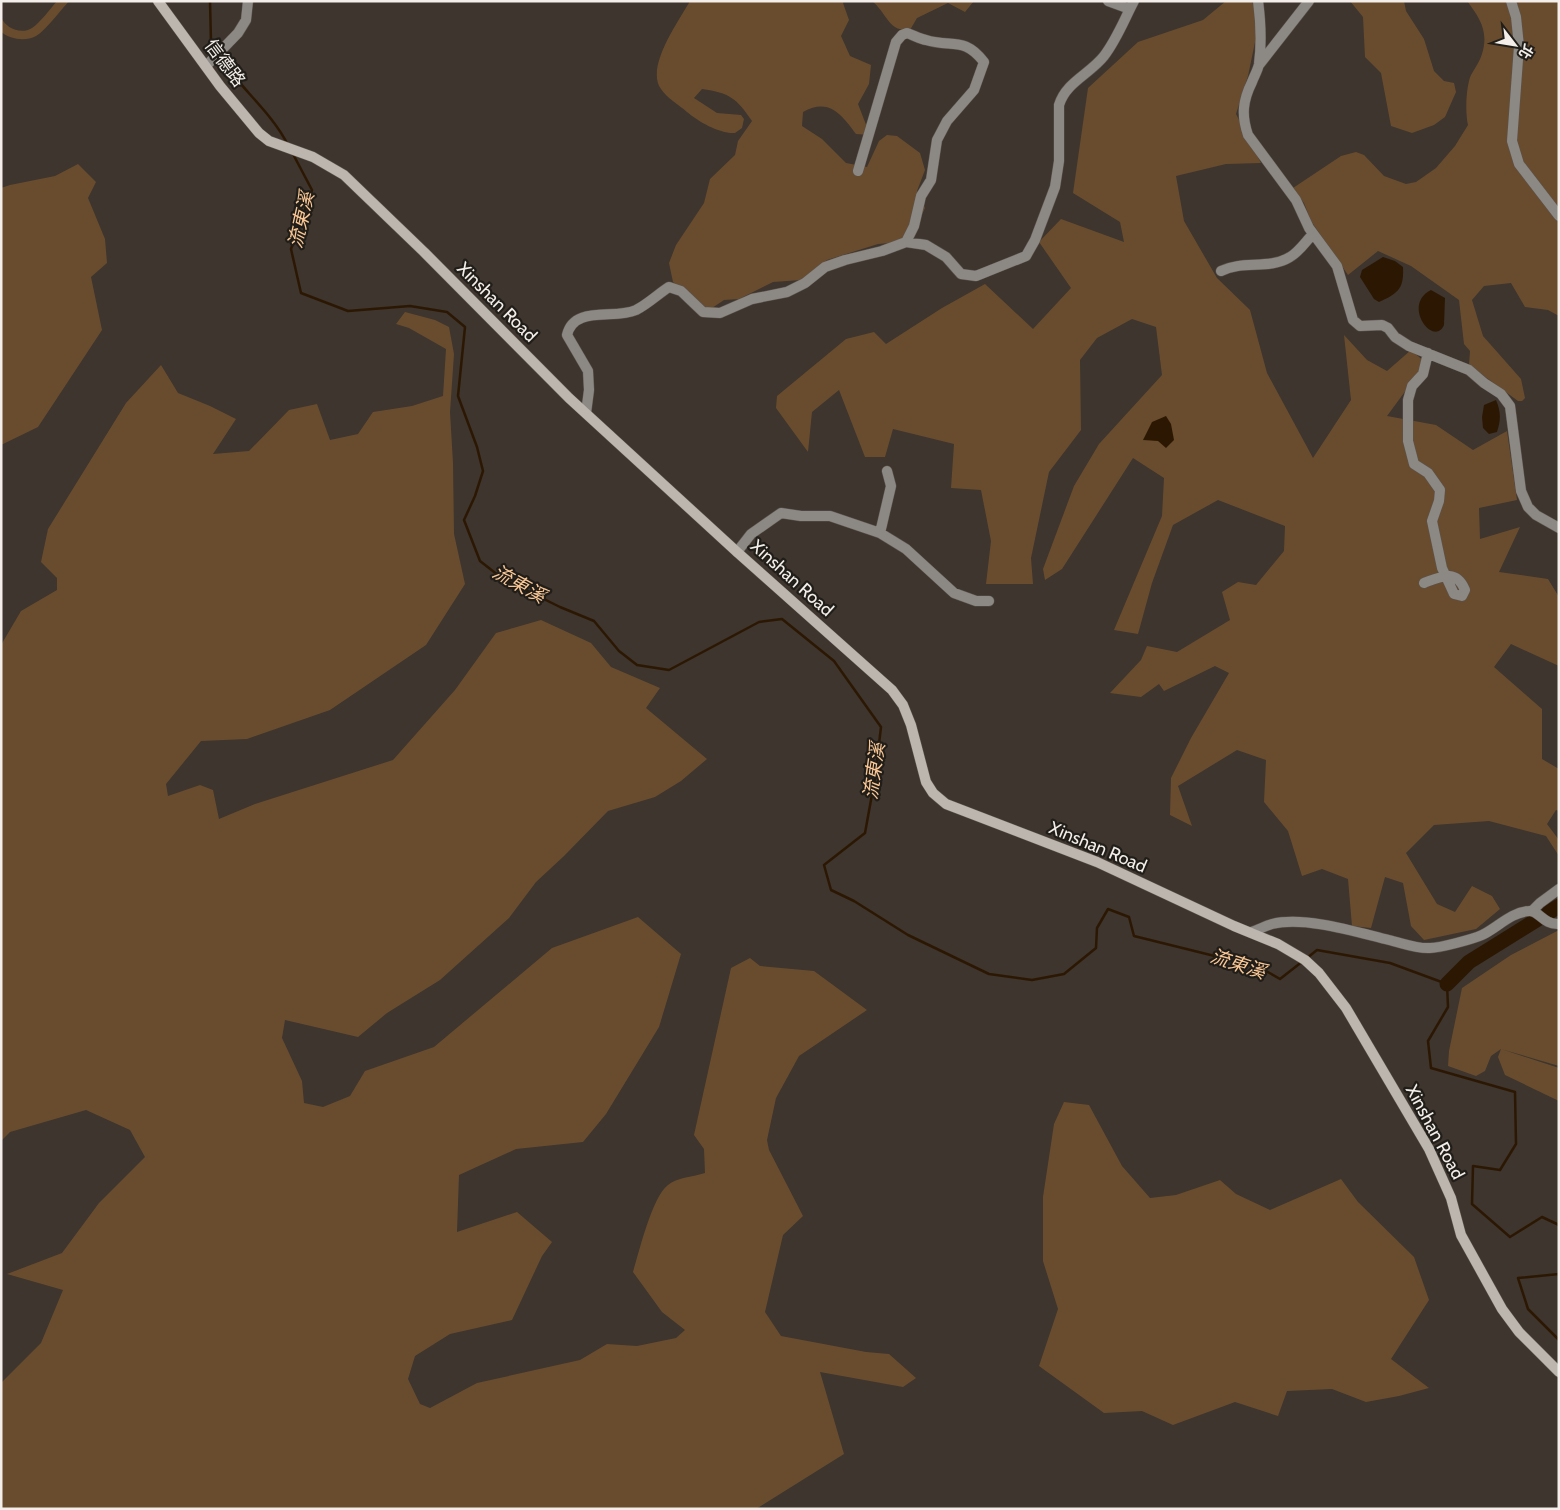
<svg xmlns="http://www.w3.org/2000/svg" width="1560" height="1510" font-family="Cabin,'Noto Sans TC',sans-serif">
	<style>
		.green { fill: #694c2e }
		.water { fill: #2c1802 }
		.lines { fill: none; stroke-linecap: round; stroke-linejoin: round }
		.stream { stroke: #2c1802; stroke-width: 2.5 }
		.river { stroke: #2c1802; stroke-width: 15 }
		.street-casing { stroke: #5a534c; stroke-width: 11 }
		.secondary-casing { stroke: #5a534c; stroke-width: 11 }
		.street { stroke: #8c8884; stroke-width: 10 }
		.secondary { stroke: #bcb6af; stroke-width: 10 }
		.labels { text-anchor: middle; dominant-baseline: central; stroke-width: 4.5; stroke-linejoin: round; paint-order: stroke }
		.street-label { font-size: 18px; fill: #f3eee9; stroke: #211e1a }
		.water-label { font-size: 19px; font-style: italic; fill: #fbc895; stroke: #211e1a }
	</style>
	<rect width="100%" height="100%" fill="#3d352e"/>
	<!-- green -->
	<path class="green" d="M57,1H69C62,9 44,32 36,36C25,42 10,39 1,32V17C5,28 21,35 32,28C40,23 50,9 57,1Z
		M690,1H844L843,3L849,20L841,36L850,56L871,65L869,84L858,104L870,135L856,134C842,115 829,97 803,112L802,126L822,139L846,163L867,167L879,141L887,135L897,136L920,153L925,170L917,191L925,208L915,230L901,242L878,244L827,260L801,280L773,282L739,299L724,300L709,310L673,282L669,263L676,245L704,203L710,179L735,155L738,141L752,121C736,98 730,93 702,89L694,98L717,113L741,115L744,119L742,128L735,133C720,134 699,122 687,112C679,105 667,98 661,89C645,67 679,21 690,1Z
		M872,1H974L965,12L948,3L917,18L910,30C888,32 887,13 872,1Z
		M1226,1H1252L1259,23L1248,76L1236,114L1261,163L1226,164L1176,176L1184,221L1217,278L1250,310L1267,373L1313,458L1351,400L1344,335L1367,360L1387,371L1411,350L1426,363L1387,416L1436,425L1473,450L1507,431L1517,500L1479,508L1480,539L1520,527L1499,572L1548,579L1559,597V666L1511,644L1494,667L1542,709V759L1559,769V811L1556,810L1547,824L1559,840V856L1546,836L1489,821L1434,825L1406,853L1437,904L1455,912L1472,886L1492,896L1500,909L1476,929L1424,940L1411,926L1403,883L1385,877L1371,928L1352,926L1348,879L1322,869L1302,876L1288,831L1264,802L1266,760L1237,750L1178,786L1192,826L1170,815L1171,778L1191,738L1229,673L1215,666L1164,691L1159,684L1141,697L1110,693L1141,660L1147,646L1177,652L1230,620L1222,592L1238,582L1256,585L1284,551L1285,526L1218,500L1173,525L1152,583L1138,634L1114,630L1162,516L1164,478L1133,458L1062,569L1045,580L1043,569L1074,486L1099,444L1162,375L1156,327L1132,319L1097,338L1080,360L1081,430L1049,472L1031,558L1033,584H986L991,541L981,490L951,488L954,444L893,429L885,457H865L839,390L812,412L808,452L776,408L777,396L846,339L874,332L886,344L942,308L985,284L1033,329L1071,288L1039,242L1061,219L1124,242L1120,222L1073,193L1088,88L1138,42L1203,20Z
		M1350,1H1404L1406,11L1424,39L1434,71L1444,81L1454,83L1456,92L1445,117L1434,125L1412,133L1391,126L1381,73L1365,57L1363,17Z
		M1467,1H1559V316L1548,310L1525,307L1511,283L1484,286L1472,300L1483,336L1521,379L1525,398L1522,401H1518L1469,365L1470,351L1464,344L1459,300L1411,266L1378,251L1348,275L1311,221L1304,203L1293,188L1341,156L1356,152L1364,155L1384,176L1406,184L1416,182L1436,168L1455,146L1468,125C1465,113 1466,86 1471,75C1475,68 1480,61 1482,54C1489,32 1480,18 1467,1Z
		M78,164L96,182L88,198L105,239L107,263L91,277L102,330L38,427L1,445V188L10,185L55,176Z
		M405,312L435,320L449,327L454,354L450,412L453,463L454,534L465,584L426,645L330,710L247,739L201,741L166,784L168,796L200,785L213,790L219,819L255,804L393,760L455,690L496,633L541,620L591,643L611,667L660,688L646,708L707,759L681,781L655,797L608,811L564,856L536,882L509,918L440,980L387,1013L358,1037L285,1020L282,1038L302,1081L304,1103L323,1107L350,1096L365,1071L434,1047L552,948L638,917L681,954L659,1027L606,1114L583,1142L516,1149L459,1175L457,1232L517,1212L552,1242L542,1256L512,1320L450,1334L415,1356L408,1379L420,1404L430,1408L477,1383L580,1360L607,1344L637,1346L676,1338L685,1330L662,1312L633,1272C639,1252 652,1197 668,1185C678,1177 693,1177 705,1173L704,1149L694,1135L731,968L750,958L760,966L814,971L867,1010L799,1056L776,1098L767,1140L769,1150L803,1216L783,1235L765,1312L781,1336L866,1352L889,1354L916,1378L903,1387L820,1372L844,1454L756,1509H1V1383L41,1343L63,1290L7,1274L62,1253L99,1203L145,1157L130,1130L86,1110L10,1132L1,1141V645L21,611L57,590V578L41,562L48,529L126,403L161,365L178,393L210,406L236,419L213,454L249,451L289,410L317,404L330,440L358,434L373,412L412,406L443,396L446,349L409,328L396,324Z
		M1559,930V1066L1501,1049L1559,1068V1101L1505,1075L1498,1057L1501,1049L1491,1056L1485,1071L1476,1076L1448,1066L1449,1051L1462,988L1511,955Z
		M1064,1102L1089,1105L1122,1166L1150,1198L1176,1195L1220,1180L1236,1194L1270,1210L1341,1179L1358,1202L1414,1257L1429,1300L1391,1359L1429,1388L1399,1396L1366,1402L1332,1389L1287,1391L1278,1416L1235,1402L1173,1425L1142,1411L1104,1413L1039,1366L1058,1309L1043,1261V1197L1054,1124Z"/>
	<!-- water -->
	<path class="water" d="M1383,257L1395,261L1403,267C1404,288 1399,293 1379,302L1374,299L1360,277L1362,270Z
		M1431,290L1445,298L1444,325C1434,348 1401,305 1431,290Z
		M1496,400C1501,412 1501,420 1497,432L1489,434L1483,428L1482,417L1484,405Z
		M1166,416L1171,424L1174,440L1166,448L1158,441L1143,440L1152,422Z"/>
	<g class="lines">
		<!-- stream -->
		<path class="stream" d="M210,1L211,42L217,52
			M220,56C239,88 271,111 288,145
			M293,154L312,190L291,249L301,293L348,311L410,306L447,312L465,327L458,396L477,447L483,471L475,496L464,520L480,561L503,579L560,607L594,621L619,651L637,665L669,670L759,622L782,619L834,661L881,727L875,778L865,833L824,865L831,890L854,901L908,935L989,974L1032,980L1064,974L1096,948L1097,928L1108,909L1129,917L1134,936L1259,967L1280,979L1303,961
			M1307,958L1317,950L1390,963L1447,984L1448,1007L1428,1041L1431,1068L1515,1092L1516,1144L1500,1170L1473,1166L1472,1204L1510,1237L1542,1217L1559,1225
			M1559,1274L1518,1278L1528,1309L1559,1340"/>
		<!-- river -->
		<path class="river" d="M1447,984L1469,962L1559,906"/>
		<defs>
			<path id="street" d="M1108,1L1130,9
				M1258,1C1261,24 1262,41 1259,64C1258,70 1254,76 1252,82C1243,100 1241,115 1248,135L1296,200L1309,228L1337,266L1353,320L1360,326L1382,325L1388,328L1395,337L1409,346L1469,370L1484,383L1501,394L1510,406L1521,491L1528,507L1536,515L1559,528
				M1511,1L1516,17L1519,46L1512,141L1519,164L1559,216
				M1259,65L1309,1
				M206,66L238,33L246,20L248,1
				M858,171L896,42L902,35L907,33C913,35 920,39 926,40C952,48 964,36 984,62L974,90L947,121L937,140L931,180L921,196L914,226L906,242
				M1221,271C1243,260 1269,270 1290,257C1299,252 1306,241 1313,234
				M586,413L589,390L588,371L567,335C574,305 614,320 636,310C648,304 658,294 669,287L681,291L703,312L720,313L752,299L787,292L805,283L825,267L845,260L882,251L906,242L926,245L946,257L961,274L976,276L1026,256L1035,240L1055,187L1059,161V105C1066,82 1090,74 1104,56C1117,39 1124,20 1134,1
				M880,533L891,486L887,471
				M737,552L751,534L781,513L801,516H830L880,533L906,549L954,593L976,601H989
				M1424,583C1440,577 1456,568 1465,590L1462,596L1454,594L1442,568L1432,521L1439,501L1440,490L1428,473L1414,464L1408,441V400L1412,386L1423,374L1428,353
				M1532,911L1540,903L1559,889
				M1251,932C1258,930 1265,926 1272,924C1305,916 1356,932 1389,940C1402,943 1417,949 1430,948C1440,948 1473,939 1482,935C1497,928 1511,912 1529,911C1539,910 1543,925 1559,924"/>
			<path id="secondary" d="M158,1L220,86L259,133L269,141L313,157L344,175L424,252L569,398L737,552L892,690L903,705L911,725L926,782L933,793L946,804L1097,862L1234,926L1278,944L1305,960L1319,973L1346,1008L1429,1149L1451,1198L1461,1235L1502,1309L1519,1332L1559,1372"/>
		</defs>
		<!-- street casing -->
		<use href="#street" class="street-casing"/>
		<!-- secondary casing -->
		<use href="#secondary" class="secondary-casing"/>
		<!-- street -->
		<use href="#street" class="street"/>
		<!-- secondary -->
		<use href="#secondary" class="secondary"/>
	</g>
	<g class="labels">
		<!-- street labels -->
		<g class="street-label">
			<text transform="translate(225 63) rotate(53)">信德路</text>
			<text transform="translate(497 302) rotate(45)">Xinshan Road</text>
			<text transform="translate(792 578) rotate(42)">Xinshan Road</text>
			<text transform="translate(1098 847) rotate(23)">Xinshan Road</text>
			<text transform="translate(1435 1132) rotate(62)">Xinshan Road</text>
		</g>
		<!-- water labels -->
		<g class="water-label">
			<text transform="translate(301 220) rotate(-77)">流東溪</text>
			<text transform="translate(519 584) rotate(29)">流東溪</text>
			<text transform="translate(874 771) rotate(-82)">流東溪</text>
			<text transform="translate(1238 964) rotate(18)">流東溪</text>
		</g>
	</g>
	<!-- border -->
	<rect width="1560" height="1510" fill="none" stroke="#f3eee9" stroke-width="5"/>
	<!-- north arrow -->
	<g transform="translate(1515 45) rotate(121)" stroke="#211e1a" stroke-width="4" paint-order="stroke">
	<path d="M0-4L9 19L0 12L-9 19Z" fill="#f3eee9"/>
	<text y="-8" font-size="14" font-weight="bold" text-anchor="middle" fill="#f3eee9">北</text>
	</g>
</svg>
